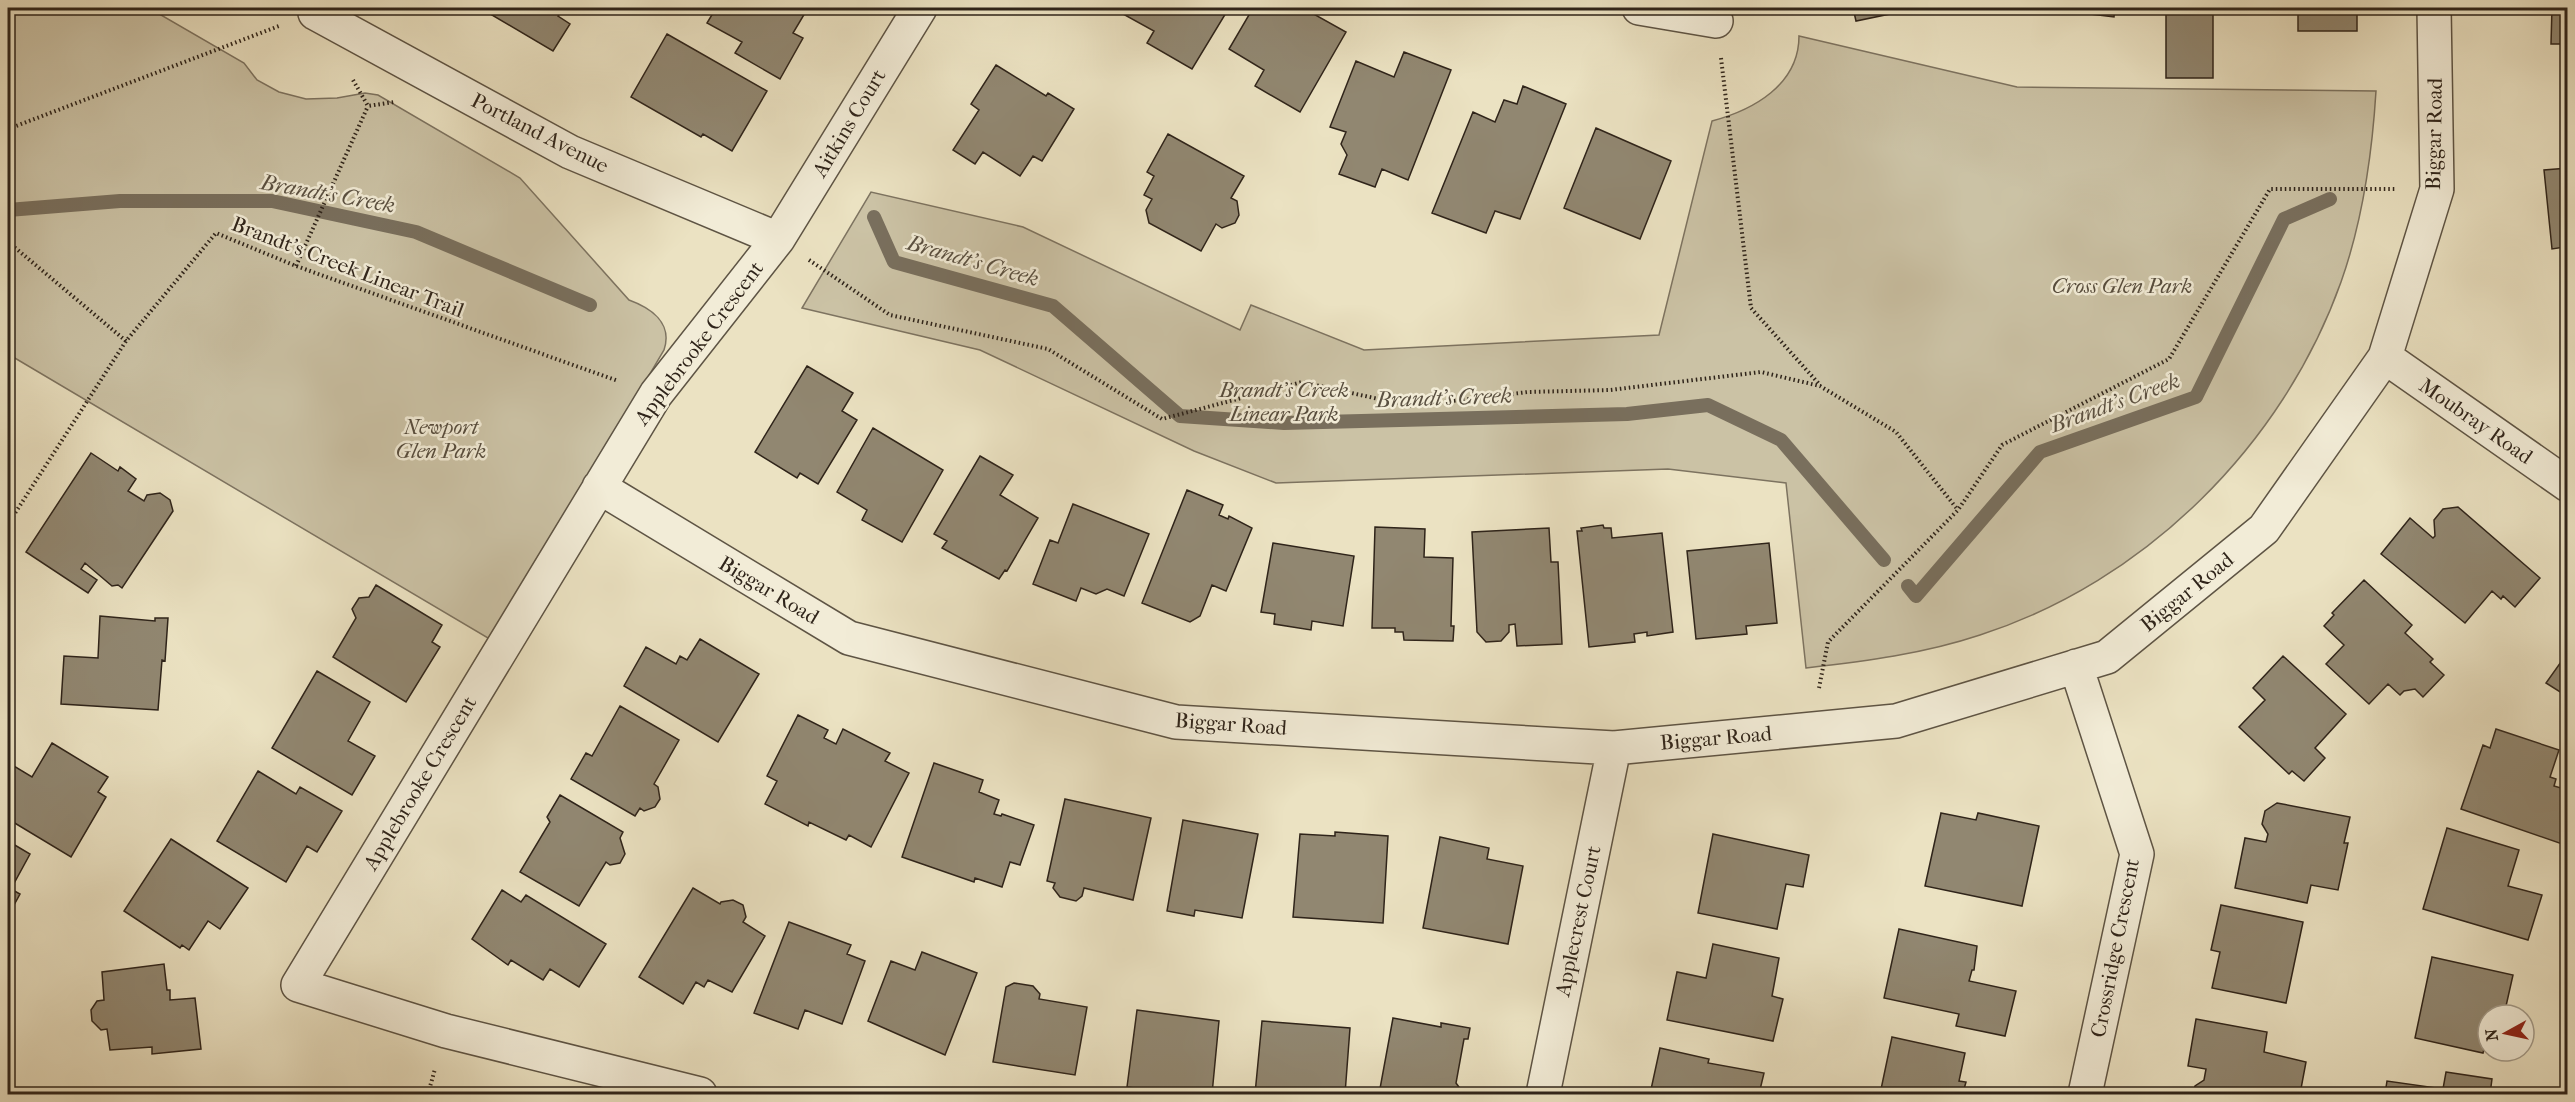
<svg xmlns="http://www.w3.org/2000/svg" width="2575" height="1102" font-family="'IM FELL French Canon',serif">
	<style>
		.green { fill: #cbc2a5; stroke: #7d7360; stroke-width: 1.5 }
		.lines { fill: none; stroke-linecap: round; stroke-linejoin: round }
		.stream { stroke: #796f5d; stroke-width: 14 }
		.building { fill: #918771; stroke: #2f241a; stroke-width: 1.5 }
		.minor-casing { stroke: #5e5444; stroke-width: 36 }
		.path { stroke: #2f241a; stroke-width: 4; stroke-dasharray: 1.5 3; stroke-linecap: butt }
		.minor { stroke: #f2ecd7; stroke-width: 33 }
		.labels { text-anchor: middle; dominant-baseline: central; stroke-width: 5; stroke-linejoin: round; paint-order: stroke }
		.street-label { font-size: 21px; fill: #2f241a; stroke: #f2ecd7 }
		.park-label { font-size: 21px; font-style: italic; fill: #564c3d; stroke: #f2ecd7 }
		.water-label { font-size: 22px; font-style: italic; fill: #5a5041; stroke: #f2ecd7 }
	</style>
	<rect width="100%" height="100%" fill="#ebe2c2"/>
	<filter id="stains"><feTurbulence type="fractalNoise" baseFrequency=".00333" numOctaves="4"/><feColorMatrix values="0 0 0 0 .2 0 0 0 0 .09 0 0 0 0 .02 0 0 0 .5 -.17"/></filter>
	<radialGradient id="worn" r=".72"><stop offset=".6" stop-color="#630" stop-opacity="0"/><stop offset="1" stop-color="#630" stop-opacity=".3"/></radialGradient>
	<!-- green -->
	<path class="green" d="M14,8H149L244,63L257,80L279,92L306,99L337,98L365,93L378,95L520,178L629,300C651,308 673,323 664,350L493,641L8,354V18Z
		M1799,36L2017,87L2376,91C2372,156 2363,220 2341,282C2283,445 2145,582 1980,635C1923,654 1866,661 1806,668L1786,483L1668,469L1276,483L1194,451L980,350L802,308L871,192L1023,227L1240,330L1251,305L1364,350L1659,335L1712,121C1753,110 1799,85 1799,36Z"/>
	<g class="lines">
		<!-- stream -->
		<path class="stream" d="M8,210L120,201H272L416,232L590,305
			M874,217L894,262L1053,306L1180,416L1284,423L1627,414L1708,405L1781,440L1884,560
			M1908,586L1916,596L2040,452L2196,397L2284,219L2330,199"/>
	</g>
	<!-- building -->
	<path class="building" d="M480,8H564L558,16L570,24L553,51Z
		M716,8H808L793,33L803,38L780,79L735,53L742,42L707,23Z
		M1127,8H1229L1192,69L1147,43L1154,31L1123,14Z
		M1253,8H1303L1346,32L1300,112L1255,86L1264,70L1229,49Z
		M1853,8H1919L1856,21Z
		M2074,8H2115L2114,17L2074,12Z
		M2298,8H2357V31H2298Z
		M2552,8H2568V44H2551Z
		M2166,14H2213V78H2166Z
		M667,34L767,91L732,151L703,134L701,137L631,97Z
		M1404,52L1451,70L1408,180L1382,169L1375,187L1339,174L1347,155L1341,144L1346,132L1330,127L1356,61L1394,77Z
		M996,65L1046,96L1048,93L1074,109L1042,161L1033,156L1020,176L983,152L975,164L953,150L979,110L971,104Z
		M1523,86L1566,104L1520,219L1495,211L1486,233L1432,213L1473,112L1495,122L1504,100L1517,104Z
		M1596,128L1671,161L1640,239L1564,208Z
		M1168,134L1244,176L1231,198L1237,201L1239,215L1235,223L1222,228L1216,224L1201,251L1149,223L1146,210L1152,199L1144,195L1154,176L1147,172Z
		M2568,168V243L2564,244L2565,247L2552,249L2544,170Z
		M807,366L853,393L842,411L857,420L818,484L800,473L797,478L755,452Z
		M873,428L943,470L902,542L862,520L867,510L837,492Z
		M91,453L118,471L120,467L136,479L128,491L144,501L147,495L160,493L170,500L173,511L122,588L118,585L112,586L85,563L81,569L97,580L88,593L26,552Z
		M980,456L1013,475L1000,495L1038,518L1007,571L1005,570L999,579L942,548L947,541L934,534Z
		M1187,490L1223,505L1219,515L1228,519L1229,516L1252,528L1226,591L1212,585L1200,616L1190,622L1142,603Z
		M1073,504L1149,534L1124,596L1107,589L1096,594L1081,588L1076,601L1033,584L1050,540L1058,543Z
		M2458,507L2540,578L2515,607L2503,596L2501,599L2492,591L2465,623L2381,554L2410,518L2433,538L2435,536L2434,520L2443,509Z
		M1603,525L1604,528H1611L1612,538L1662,533L1673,632L1647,636V632L1634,634L1635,642L1589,647L1577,531H1582L1581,528Z
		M1375,527L1425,529L1424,557L1453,558L1451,626H1454L1453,641L1404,640L1403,632H1395V628H1372Z
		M1549,528L1551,562H1558L1562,644L1517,646L1515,624L1509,625V632L1501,641L1486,642L1477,632L1472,532Z
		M1273,543L1354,556L1343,626L1312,621L1311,630L1274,624L1275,614L1261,612Z
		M1769,543L1777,623L1746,626L1747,634L1696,639L1687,551Z
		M2364,580L2412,625L2405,633L2433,659L2430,662L2444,675L2423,697L2415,689L2404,691L2400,695L2388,684L2369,704L2326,664L2344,645L2324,626L2334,615L2332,613Z
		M376,585L442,625L432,642L440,647L406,702L333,657L356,618L352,609L359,598L369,597Z
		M100,616L155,621V618H168L165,661L162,660L158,710L61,704L64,656L98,658Z
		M700,639L759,674L718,742L624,686L646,647L676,664L680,656L687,660Z
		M2568,652V697L2546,683Z
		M2283,656L2346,714L2315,748L2325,758L2304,781L2292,771L2289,774L2239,727L2265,700L2253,688Z
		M317,671L370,702L348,741L375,756L352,795L272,748Z
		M620,706L679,740L654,784L658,787L660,799L655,807L644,811L640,808L635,816L571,779L586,753L592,756Z
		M798,715L828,730L824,738L836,744L843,729L890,753L885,761L909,773L871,847L849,835L846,840L809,822L808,826L765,804L777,781L767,776Z
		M2496,729L2559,750L2550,777L2556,779L2554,786L2568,790V846L2461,809L2483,745L2490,748Z
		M52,743L108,777L98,792L106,797L71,857L8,819V778L14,766L32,777Z
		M934,763L983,780L979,792L999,800L994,814L1001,816L1002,814L1034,825L1020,865L1010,862L1002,887L975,878L974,882L902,857Z
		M258,771L296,794L300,787L342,811L317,852L307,846L286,882L217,841Z
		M560,795L623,832L620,838L625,854L620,863L610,865L606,862L579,906L520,872L550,822L547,817Z
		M1065,799L1151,818L1133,900L1084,888L1082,896L1076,901L1060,897L1053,888L1055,883L1047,881Z
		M2277,803L2350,817L2344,843H2348L2338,890L2311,885L2307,903L2235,888L2245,838L2266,842L2268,834L2262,824L2265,811Z
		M1941,813L1976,820L1978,813L2039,826L2022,906L1925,886Z
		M1183,820L1258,834L1242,918L1195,910L1194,916L1167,911Z
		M2447,828L2519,850L2508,886L2542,895L2528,940L2423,909Z
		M1335,832L1388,836L1383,923L1293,917L1300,834L1335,836Z
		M1713,834L1809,855L1803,887L1786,884L1777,929L1698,913Z
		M1440,837L1489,848L1487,859L1523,866L1508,944L1423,928Z
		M171,839L248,888L220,929L208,921L189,950L182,945L180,948L124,911Z
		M8,841L30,854L11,889L20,894L8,916Z
		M693,888L720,904L721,902L733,900L743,905L746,917L743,922L765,936L732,992L708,980L704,987L696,982L683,1004L639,977Z
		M502,890L521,902L526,895L606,944L579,987L550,969L543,980L511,960L508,965L472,939Z
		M2221,905L2303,922L2286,1003L2212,988L2220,952L2211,950Z
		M789,922L851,945L847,954L865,961L842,1024L805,1010L798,1029L754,1013Z
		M1899,929L1977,946L1974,970H1972L1969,981L2016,991L2005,1036L1956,1026L1959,1014L1884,998Z
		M1713,944L1779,958L1772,996L1783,999L1773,1041L1667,1020L1677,972L1706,978Z
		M922,952L977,973L945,1055L868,1021L891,961L915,970Z
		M2432,957L2513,975L2504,1015H2488V1033L2483,1053L2415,1038Z
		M164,964L167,990H170V1000L195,998L201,1049L152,1054V1047L110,1050L107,1029L101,1030L92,1021L91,1010L97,1001L104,1000L102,972Z
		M1014,983L1033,986L1040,994L1039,999L1087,1007L1075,1075L993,1062L1006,987Z
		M1137,1010L1219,1021L1212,1094H1165V1092L1127,1087Z
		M1393,1018L1441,1027V1023L1470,1028L1468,1039H1464L1456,1083L1464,1094H1379Z
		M2196,1019L2267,1032L2264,1052L2306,1062L2300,1094H2193L2195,1086L2204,1080L2206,1069L2188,1066Z
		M1262,1021L1350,1028L1345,1094H1255Z
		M1892,1037L1965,1053L1959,1081L1966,1082L1964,1089L1988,1094H1880Z
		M1660,1048L1709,1059L1708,1063L1764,1073L1759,1094H1650Z
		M2446,1072L2492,1079L2490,1094H2385L2387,1081L2443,1089Z"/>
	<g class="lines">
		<defs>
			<path id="minor" d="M318,8L315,13L570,152L778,239
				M1639,8L1716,21
				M2385,357L2568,485
				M599,487L849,638L1176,722L1614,748L1896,721L2107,657L2264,529L2385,357L2437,189L2434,8
				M2076,666L2137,854L2085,1094
				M700,1094L446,1031L298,985L656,394L778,239L920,8
				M1543,1094L1614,748"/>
		</defs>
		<!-- minor casing -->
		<use href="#minor" class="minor-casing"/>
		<!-- path -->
		<path class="path" d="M1721,58L1751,308L1820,385
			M353,80L368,106L394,102
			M8,129L279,26
			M8,231L13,246L126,341
			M809,260L890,315L1048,349L1162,419L1302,382L1410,406L1528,392L1610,390L1761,372L1820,386L1896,432L1958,510
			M296,266L368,106
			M8,524L126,341L216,233L296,266L618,381
			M1819,688L1828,642L1958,510L2002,445L2169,359L2270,189H2397
			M428,1094L435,1069"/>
		<!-- minor -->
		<use href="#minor" class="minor"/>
	</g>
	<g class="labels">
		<!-- street labels -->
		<g class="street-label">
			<text transform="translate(849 123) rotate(-59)">Aitkins Court</text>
			<text transform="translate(540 133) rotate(27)">Portland Avenue</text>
			<text transform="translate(2434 134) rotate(-89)">Biggar Road</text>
			<text transform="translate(348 267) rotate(21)">Brandt's Creek Linear Trail</text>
			<text transform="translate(699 343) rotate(-53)">Applebrooke Crescent</text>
			<text transform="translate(2476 421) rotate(35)">Moubray Road</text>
			<text transform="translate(769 590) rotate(31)">Biggar Road</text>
			<text transform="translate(2187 592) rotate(-39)">Biggar Road</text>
			<text transform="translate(1231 724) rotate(4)">Biggar Road</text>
			<text transform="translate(1716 738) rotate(-5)">Biggar Road</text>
			<text transform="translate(420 783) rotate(-59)">Applebrooke Crescent</text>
			<text transform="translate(1578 921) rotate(-78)">Applecrest Court</text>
			<text transform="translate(2115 948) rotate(-79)">Crossridge Crescent</text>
		</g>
		<!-- park labels -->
		<g class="park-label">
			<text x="2122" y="286">Cross Glen Park</text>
			<text x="1284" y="390">Brandt's Creek<tspan x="1284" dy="24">Linear Park</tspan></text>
			<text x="441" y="427">Newport<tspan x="441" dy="24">Glen Park</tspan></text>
		</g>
		<!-- water labels -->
		<g class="water-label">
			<text transform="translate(328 194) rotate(10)">Brandt's Creek</text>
			<text transform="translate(973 261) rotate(16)">Brandt's Creek</text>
			<text transform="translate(1444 398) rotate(-2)">Brandt's Creek</text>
			<text transform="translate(2115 403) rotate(-20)">Brandt's Creek</text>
		</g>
	</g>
	<!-- margin -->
	<rect width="2575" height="1102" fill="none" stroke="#ebe2c2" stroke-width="30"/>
	<rect x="9" y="9" width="2557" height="1084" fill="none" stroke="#2f241a" stroke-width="3"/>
	<rect x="15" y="15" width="2545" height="1072" fill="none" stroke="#2f241a" stroke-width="1.5"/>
	<!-- north arrow -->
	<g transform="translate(2506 1033) rotate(262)"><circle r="28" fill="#f2ecd7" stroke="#a49c8b" stroke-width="1.5"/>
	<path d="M0-4.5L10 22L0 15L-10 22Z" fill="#8f2418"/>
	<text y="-9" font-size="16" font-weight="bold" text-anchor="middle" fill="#2f241a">N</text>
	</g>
	<rect width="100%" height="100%" filter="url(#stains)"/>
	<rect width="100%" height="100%" fill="url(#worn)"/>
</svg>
